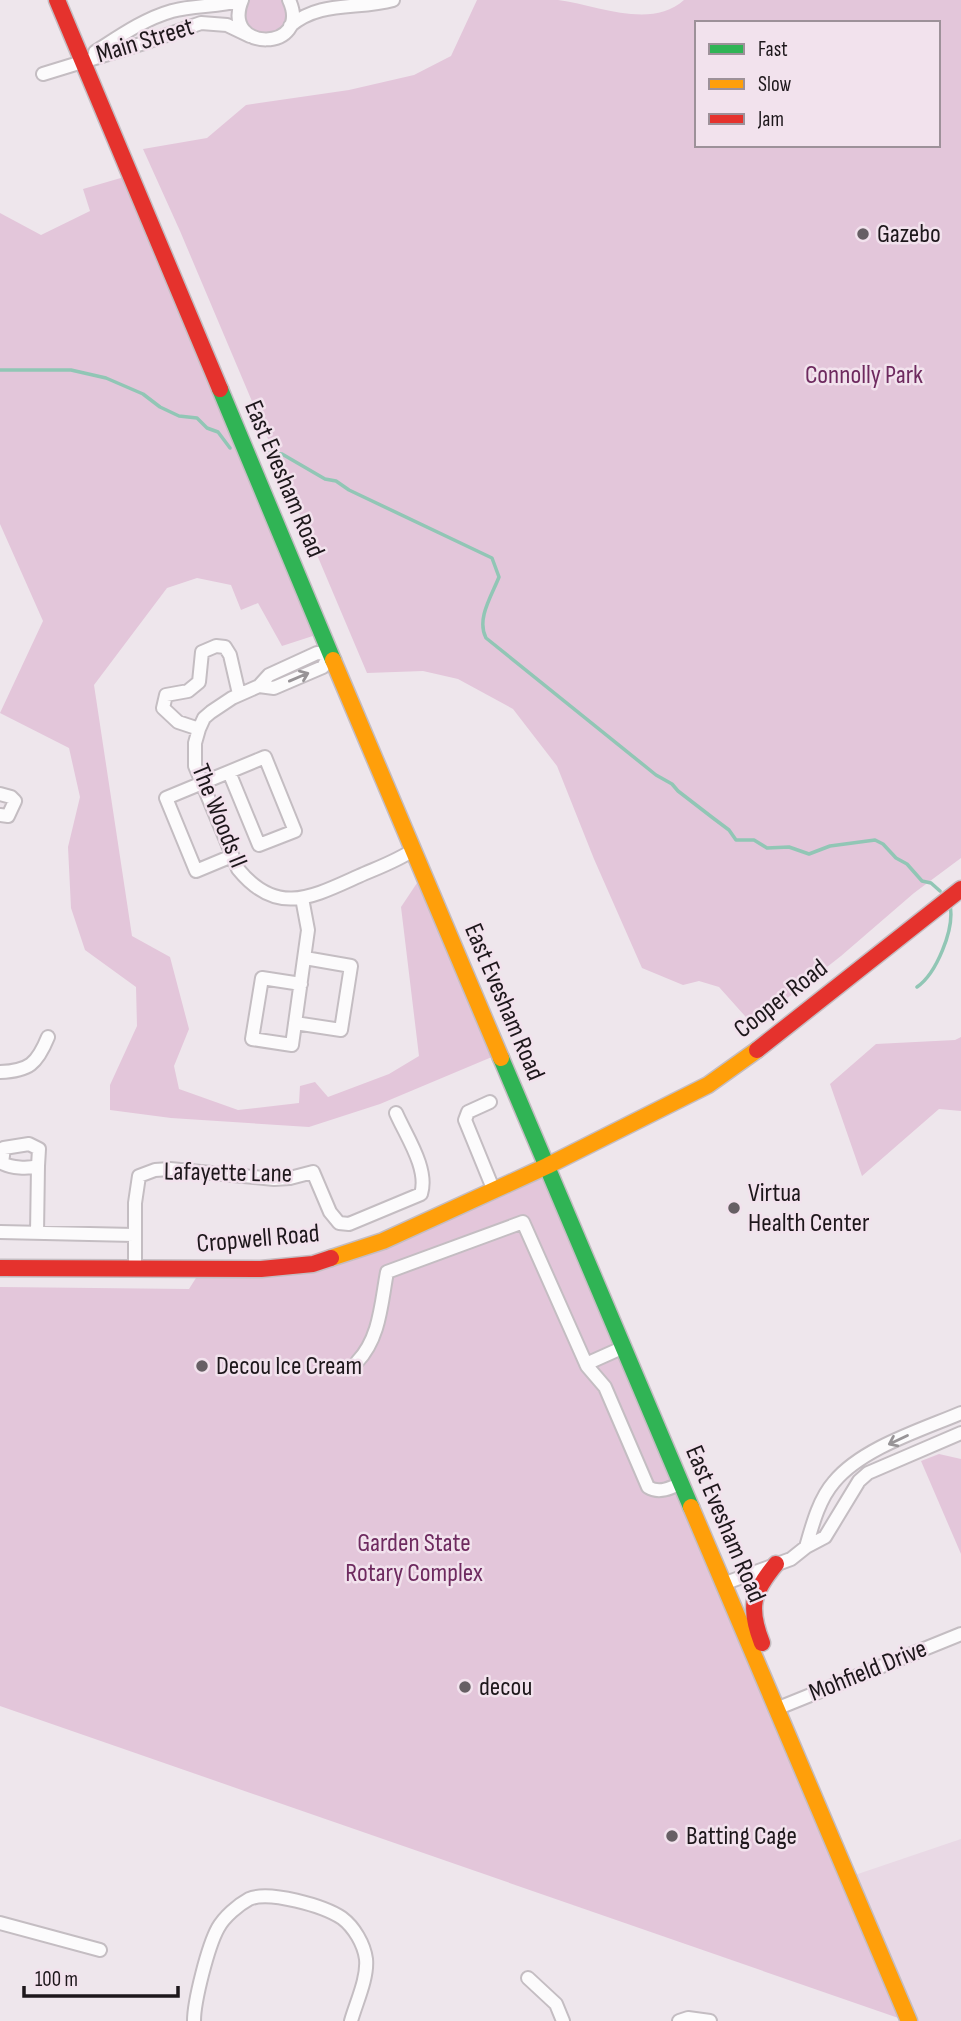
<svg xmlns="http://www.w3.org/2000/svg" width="961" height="2021" font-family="'Sofia Sans Condensed',sans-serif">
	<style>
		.built { fill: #e9d9e5 }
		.green { fill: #e3c6da; fill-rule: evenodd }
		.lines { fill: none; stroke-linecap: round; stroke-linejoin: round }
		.stream { stroke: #91c6b5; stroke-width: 3.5 }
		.street-casing { stroke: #c4bdc2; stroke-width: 16 }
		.fast-casing { stroke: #c4bdc2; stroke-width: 19 }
		.slow-casing { stroke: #c4bdc2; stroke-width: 19 }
		.jam-casing { stroke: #c4bdc2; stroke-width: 19 }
		.street { stroke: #fcfbfc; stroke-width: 12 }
		.fast { stroke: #30b455; stroke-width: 16 }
		.slow { stroke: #ff9f0a; stroke-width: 16 }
		.jam { stroke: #e5322d; stroke-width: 16 }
		.oneway { stroke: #989497 }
		.poi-dot { fill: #665f64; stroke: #f2e2ed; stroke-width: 2.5 }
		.labels { text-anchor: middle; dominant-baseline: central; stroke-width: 5; stroke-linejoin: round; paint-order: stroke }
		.street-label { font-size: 26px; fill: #1d171b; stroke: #f2e2ed }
		.poi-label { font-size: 26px; fill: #1d171b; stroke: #f2e2ed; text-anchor: start }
		.park-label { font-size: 26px; fill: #6e2a5f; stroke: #f2e2ed }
	</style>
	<rect width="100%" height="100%" fill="#eee6ec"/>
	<!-- built -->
	<path class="built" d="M961,1839V2021H909L849,1877Z"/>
	<!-- green -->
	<path class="green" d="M242,0H289L287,30L251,36L240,6Z
		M477,0C504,0 532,0 558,0C597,5 651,30 684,0H961V858L914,893L841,956L753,1025L719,987L699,981L683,985L642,968L594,859L557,766L513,709L458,679L423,671L367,673L180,231L143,149L207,138L246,105L349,90L414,75L451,56ZM697,23H938V145H697Z
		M131,175L322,633L282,646L258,603L241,610L231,585L197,578L167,588L94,685L132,936L170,957L189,1029L174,1066L179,1089L238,1110L299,1103L300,1086L315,1082L328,1097L389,1074L419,1056L401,907L423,874L499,1054L380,1104L309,1127L171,1118L110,1110V1085L137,1026L136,987L85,950L71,908L68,847L80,797L69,748L0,713L43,621L0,524V213L41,235L90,211L83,189Z
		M961,1037V1111L939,1109L862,1176L830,1084L876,1044L955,1040Z
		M547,1166L907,2021L0,1706V1287L189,1289L201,1270L313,1264Z
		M939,1454L961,1459V1554L921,1461Z"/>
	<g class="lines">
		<!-- stream -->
		<path class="stream" d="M0,370H71L106,378L143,394L160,407L179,416L197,418L207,428L218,432L230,448
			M268,453L282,454L325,479L336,481L349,490L492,558L499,577C492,595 476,619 486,638L656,775L672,784L678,791L713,818L729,830L736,840H754L767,848L789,847L809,854L830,846L875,840L883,844L896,858L907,864L922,881L931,883L940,891
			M917,987C936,974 955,929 950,905"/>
		<defs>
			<path id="street" d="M242,0C220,53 313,52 289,0
				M290,26C320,0 358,10 393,0
				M95,52C120,36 144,19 172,11C195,5 219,7 242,0
				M43,74L144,43L201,23L227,25L250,36
				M259,686L274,688L323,667L330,654L317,653L269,675L259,686L232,698L211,712L204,718L199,729L195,743V766L238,869C277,917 312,897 359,876C377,868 397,861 413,850
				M199,729L178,722L163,708L166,695L188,691L199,682L202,652L216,646L225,647L230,655L239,694
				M229,772L259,845L295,831L265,757C232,771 199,784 166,798L196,871L232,856
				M0,794L11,797L15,801L8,816L0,815
				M301,984L262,978L252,1039L292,1045L308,930L302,898
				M295,1023L341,1030L351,966L305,958
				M0,1072C29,1071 37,1064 48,1037
				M490,1102L468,1112L465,1120L494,1191
				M29,1144L39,1149L38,1166C27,1169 12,1168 2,1163L4,1148Z
				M0,1232L134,1235
				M37,1233L38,1166
				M135,1270V1203L139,1176L155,1170L170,1169L274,1179L290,1178L313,1172L330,1212L339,1223L349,1224L421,1194C429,1169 406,1136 396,1113
				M357,1362C380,1338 381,1304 387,1272L523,1222L587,1366L605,1387L648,1487C659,1494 671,1488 681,1483
				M586,1364L624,1347
				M806,1547C812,1526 819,1499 834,1482C862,1448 921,1430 961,1413
				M723,1584L791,1559L806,1547L825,1537L859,1481L868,1473L961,1433
				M776,1709L961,1634
				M0,1923L100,1950
				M528,1978L556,2004L563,2021
				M194,2021C194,2001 208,1946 218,1928C224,1917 238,1905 249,1899C269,1890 324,1906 342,1918C354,1927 364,1944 366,1959C368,1978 356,2003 351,2021
				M679,2021L688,2018L710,2021"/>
			<path id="fast" d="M220,389L333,660
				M501,1058L691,1507"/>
			<path id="slow" d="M333,660L501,1058
				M331,1258L383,1241L547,1166L708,1085L757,1050
				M691,1507L909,2021"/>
			<path id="jam" d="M57,0L220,389
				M757,1050L961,889
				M0,1268L261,1269L313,1264L331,1258
				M762,1643C748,1607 752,1593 776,1564"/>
		</defs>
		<!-- street casing -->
		<use href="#street" class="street-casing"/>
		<!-- fast casing -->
		<use href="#fast" class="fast-casing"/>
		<!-- slow casing -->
		<use href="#slow" class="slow-casing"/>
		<!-- jam casing -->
		<use href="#jam" class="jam-casing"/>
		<!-- street -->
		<use href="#street" class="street"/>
		<!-- fast -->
		<use href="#fast" class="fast"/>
		<!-- slow -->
		<use href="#slow" class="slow"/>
		<!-- jam -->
		<use href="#jam" class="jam"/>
	</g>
	<!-- one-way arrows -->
	<defs><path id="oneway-shaft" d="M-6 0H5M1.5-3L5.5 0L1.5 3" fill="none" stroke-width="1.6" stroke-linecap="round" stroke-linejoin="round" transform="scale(1.75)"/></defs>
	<g class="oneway">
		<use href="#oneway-shaft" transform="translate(299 677) rotate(-23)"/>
		<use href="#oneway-shaft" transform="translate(898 1440) rotate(155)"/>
	</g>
	<!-- markers -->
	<g class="poi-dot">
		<circle cx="863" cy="234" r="7"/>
		<circle cx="734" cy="1208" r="7"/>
		<circle cx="202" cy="1366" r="7"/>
		<circle cx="465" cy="1687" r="7"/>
		<circle cx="672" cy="1836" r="7"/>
	</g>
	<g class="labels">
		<!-- street labels -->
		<g class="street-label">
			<text transform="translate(145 41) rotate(-17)">Main Street</text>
			<text transform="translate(284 479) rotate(67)">East Evesham Road</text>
			<text transform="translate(219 816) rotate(68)">The Woods II</text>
			<text transform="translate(781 999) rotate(-38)">Cooper Road</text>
			<text transform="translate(504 1002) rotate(67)">East Evesham Road</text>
			<text transform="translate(228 1173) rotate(1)">Lafayette Lane</text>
			<text transform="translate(258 1239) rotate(-5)">Cropwell Road</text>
			<text transform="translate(725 1524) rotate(67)">East Evesham Road</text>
			<text transform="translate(868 1671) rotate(-22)">Mohfield Drive</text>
		</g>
		<!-- poi labels -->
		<g class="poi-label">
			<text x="877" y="234">Gazebo</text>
			<text x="748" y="1193">Virtua<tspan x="748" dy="30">Health Center</tspan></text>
			<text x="216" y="1366">Decou Ice Cream</text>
			<text x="479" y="1687">decou</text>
			<text x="686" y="1836">Batting Cage</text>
		</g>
		<!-- park labels -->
		<g class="park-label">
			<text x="864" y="375">Connolly Park</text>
			<text x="414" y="1543">Garden State<tspan x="414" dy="30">Rotary Complex</tspan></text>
		</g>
	</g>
	<!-- legend -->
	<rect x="695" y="21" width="245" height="126" fill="#f2e2ed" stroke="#9d9199" stroke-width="2"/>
	<rect x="709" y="44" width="35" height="10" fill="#30b455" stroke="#9d9199" stroke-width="2"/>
	<text x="758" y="56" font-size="21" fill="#1d171b">Fast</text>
	<rect x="709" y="79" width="35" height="10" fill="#ff9f0a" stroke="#9d9199" stroke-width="2"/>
	<text x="758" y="91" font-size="21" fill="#1d171b">Slow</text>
	<rect x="709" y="114" width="35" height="10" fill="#e5322d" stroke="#9d9199" stroke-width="2"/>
	<text x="758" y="126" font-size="21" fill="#1d171b">Jam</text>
	<!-- scale -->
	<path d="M24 1986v10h154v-10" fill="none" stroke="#1d171b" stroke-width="3.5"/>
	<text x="35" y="1986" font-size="21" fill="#1d171b" stroke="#f2e2ed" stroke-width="5" paint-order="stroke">100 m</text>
</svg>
